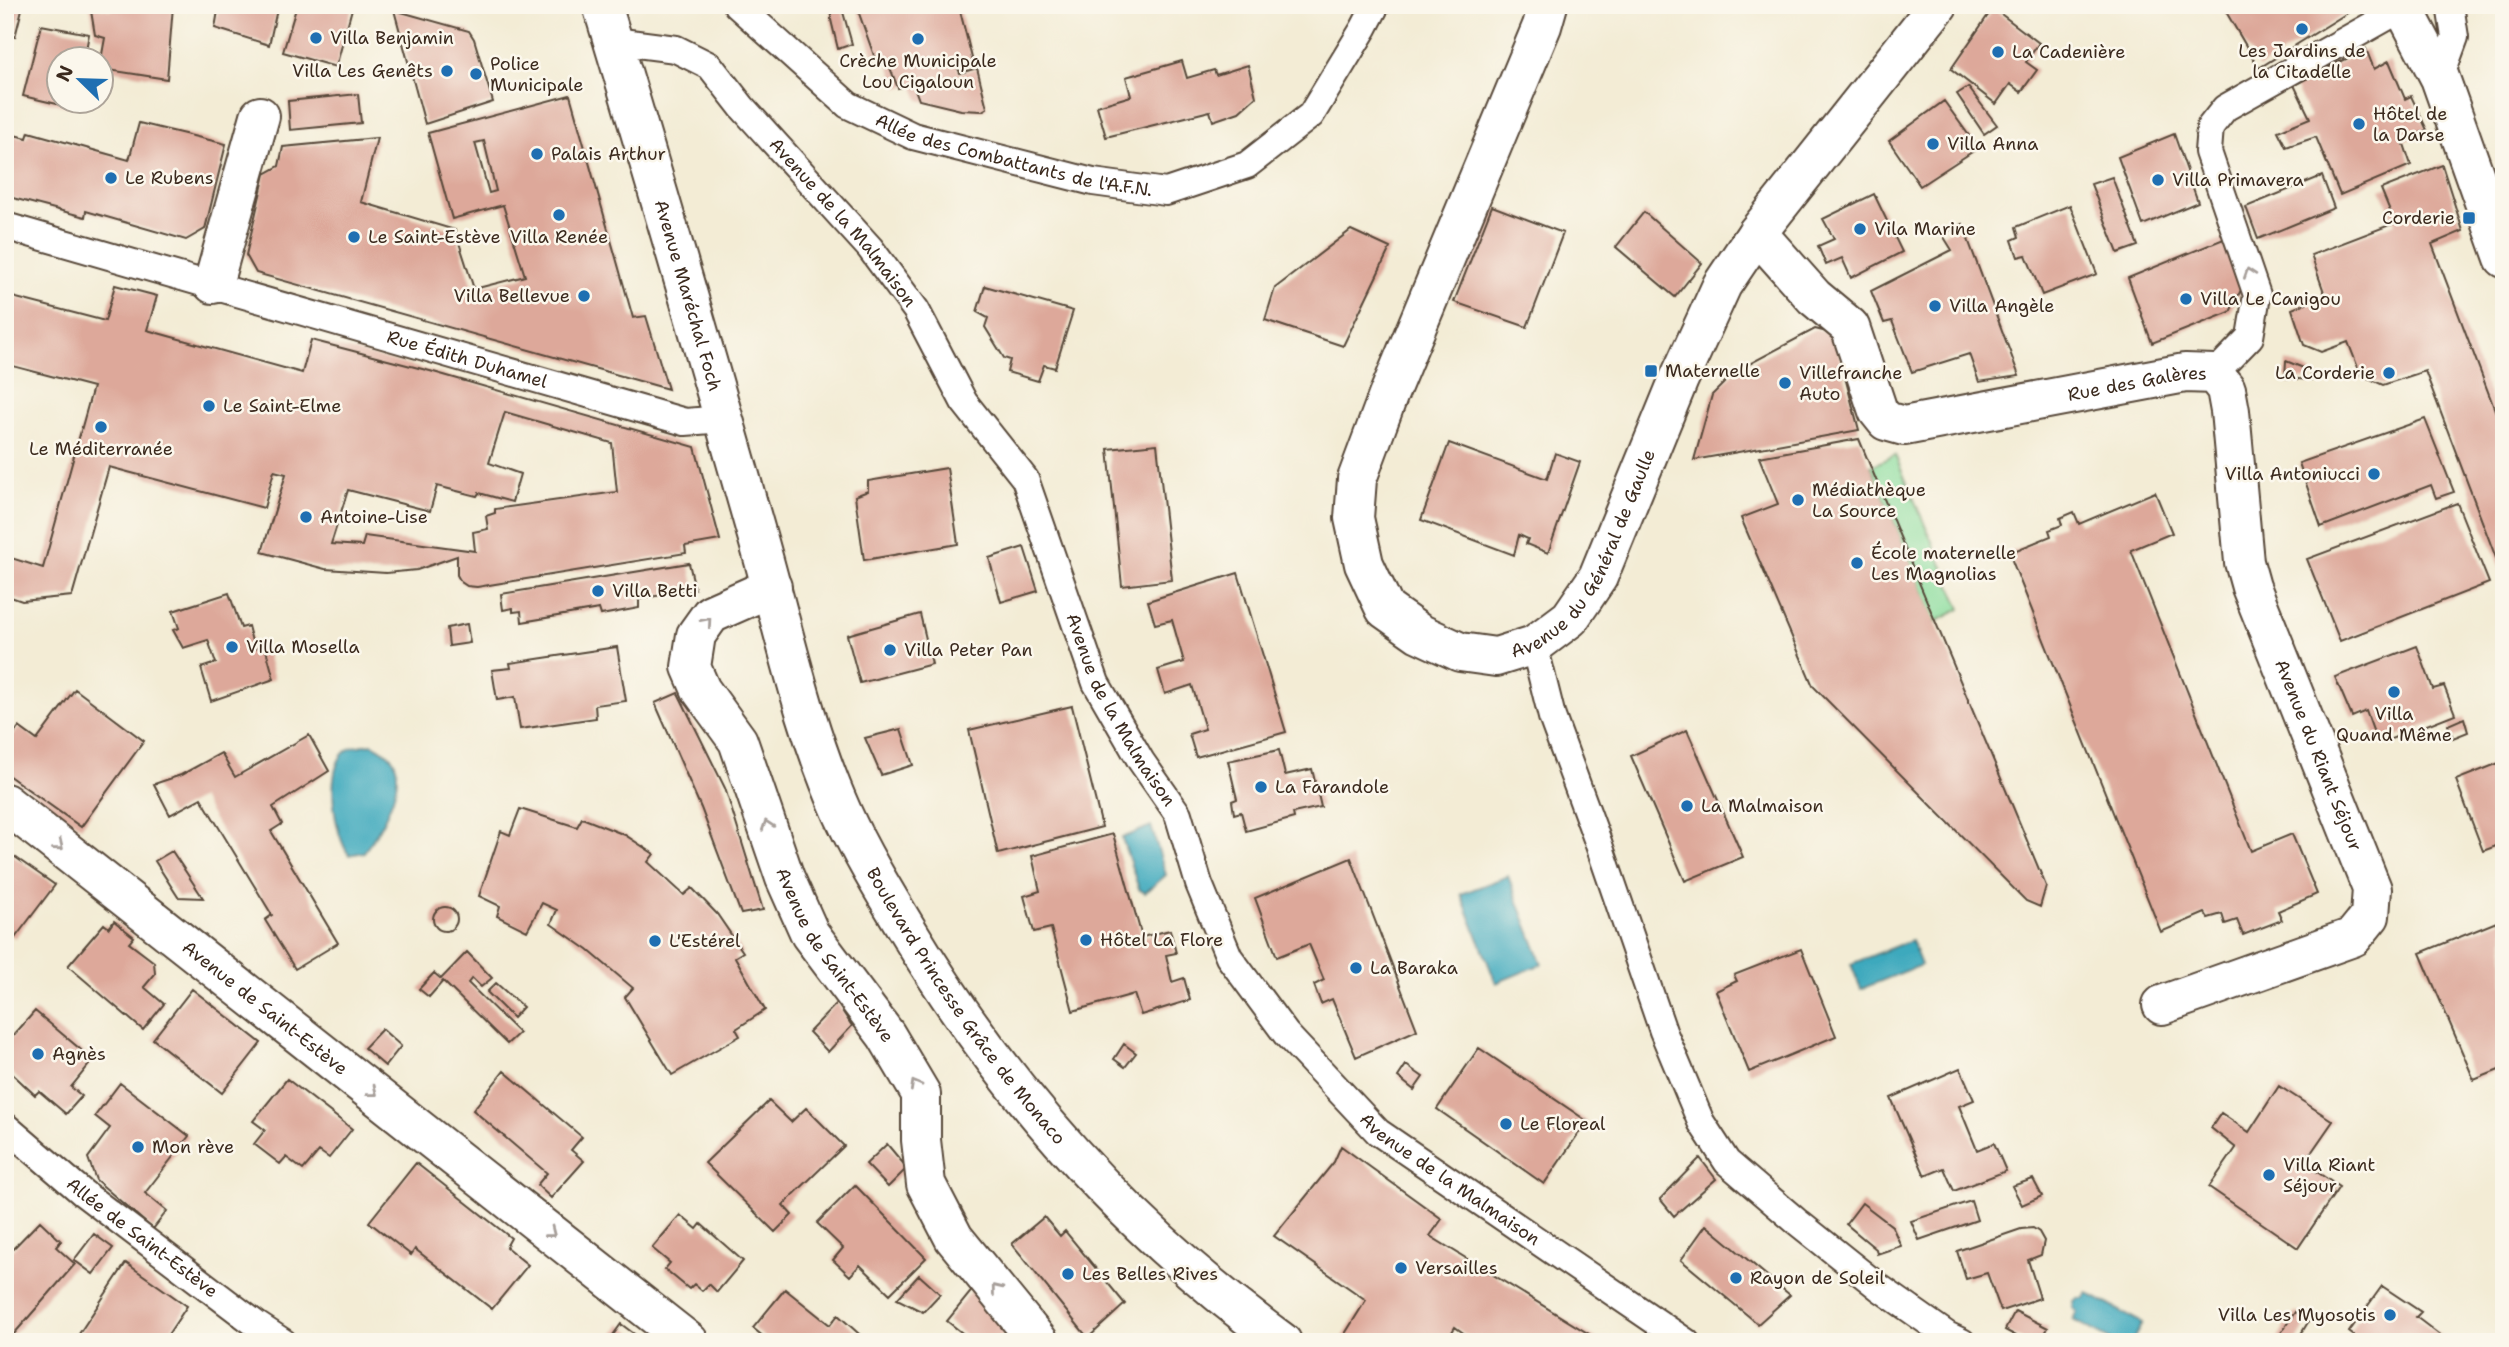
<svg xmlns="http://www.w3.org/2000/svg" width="2509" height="1347" font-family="'Shantell Sans',sans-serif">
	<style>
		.green { fill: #8bdd9e; stroke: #63845e; stroke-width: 2 }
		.water { fill: #3ea9bd; stroke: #3c6a6e; stroke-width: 2 }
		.building { fill: #dda89a; fill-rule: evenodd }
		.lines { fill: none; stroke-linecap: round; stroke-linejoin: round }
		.lane-casing { stroke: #574739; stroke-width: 30 }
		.street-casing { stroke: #574739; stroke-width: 42 }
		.secondary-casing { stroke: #574739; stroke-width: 42 }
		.lane { stroke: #fff; stroke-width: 26 }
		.street { stroke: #fff; stroke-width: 38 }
		.secondary { stroke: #fff; stroke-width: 38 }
		.oneway { stroke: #a79f9a }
		.poi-dot { fill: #1f6fb2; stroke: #fbf7ec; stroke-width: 2.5 }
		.labels { text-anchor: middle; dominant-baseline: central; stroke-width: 5; stroke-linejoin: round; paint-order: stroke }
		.poi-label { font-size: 18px; fill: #3b2a1e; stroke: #fbf7ec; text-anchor: start }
		.street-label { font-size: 18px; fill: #3b2a1e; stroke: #fbf7ec }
	</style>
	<rect width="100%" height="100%" fill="#fbf7ec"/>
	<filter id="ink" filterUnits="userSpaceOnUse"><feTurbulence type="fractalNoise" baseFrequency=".0143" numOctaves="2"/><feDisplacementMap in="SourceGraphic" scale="14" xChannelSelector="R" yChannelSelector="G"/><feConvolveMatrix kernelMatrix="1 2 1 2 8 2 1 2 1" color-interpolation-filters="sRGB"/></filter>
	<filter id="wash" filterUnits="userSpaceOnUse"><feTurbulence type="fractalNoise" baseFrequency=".00686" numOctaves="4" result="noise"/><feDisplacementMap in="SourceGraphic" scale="28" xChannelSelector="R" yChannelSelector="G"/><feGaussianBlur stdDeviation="1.57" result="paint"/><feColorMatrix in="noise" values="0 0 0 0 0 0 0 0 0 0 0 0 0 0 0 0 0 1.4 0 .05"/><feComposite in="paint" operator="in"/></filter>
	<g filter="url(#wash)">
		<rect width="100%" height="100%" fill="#f3ecd5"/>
		<!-- green -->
		<path class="green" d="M1895,455L1961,609L1935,622L1871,466Z"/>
		<!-- water -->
		<path class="water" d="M373,744C380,749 390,753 394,761C406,786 379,832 364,852L349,855C334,834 324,769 346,751C353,745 365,745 373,744Z
			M1151,826L1166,875L1145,893L1139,889L1122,838Z
			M1508,876L1542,964L1496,983L1461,894Z
			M1911,940L1921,965L1861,989L1851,964Z
			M2087,1293L2142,1323L2132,1342H2115L2073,1320L2077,1312L2073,1308L2074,1301L2078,1298H2084Z"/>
		<g id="blocks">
			<!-- building -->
			<path class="building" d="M5,5H23L15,37L5,35Z
				M90,5L111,10L112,5L173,6L167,79L102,69L101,60L105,38L95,35Z
				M219,5H278L269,45L215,28Z
				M297,5H353L336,67L283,52Z
				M496,5H533L536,15H530Z
				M831,5H841L852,44L838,49L831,20Z
				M856,5H979L960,11L973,62L957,66L960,73L977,68L987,108L982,111L961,110L919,100L913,84L898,88L887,60L877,64Z
				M2222,5H2360L2259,68Z
				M1993,8L2039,43L2026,62L2037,70L2021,92L2010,84L1996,104L1951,69Z
				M394,10L469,31L474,39L493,102L425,124Z
				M41,25L89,34L84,60H60V102H75L74,108L23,96Z
				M2366,49L2374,69L2389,61L2405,99L2411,96L2427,130L2403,141L2411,165L2340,195L2316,137L2286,147L2278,131L2310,118L2294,85Z
				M1182,61L1187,78L1214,70L1216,75L1248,65L1256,97L1239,112L1213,121L1210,111L1106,137L1097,106L1131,96L1126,77Z
				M1968,87L1997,125L1984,134L1957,94Z
				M358,94L361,123L290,130L288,101Z
				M570,95L633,318L646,316L668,389L256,273L246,255L265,174L279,166L283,147L377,138L361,202L455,230L474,289L525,276L503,205L452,219L428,133ZM484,141L496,191L489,193L475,143Z
				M1944,101L1978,148L1920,186L1889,141Z
				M139,123L226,144L205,229L186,240L86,211L85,217L5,196V133L27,138L29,132L129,160Z
				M2174,134L2198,202L2143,225L2118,157Z
				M2442,165L2463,231L2432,244L2504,434V579L2425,371L2383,385L2361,375L2348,342L2321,352L2304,345L2292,309L2325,295L2311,255L2395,223L2381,189Z
				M2322,176L2334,208L2258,239L2246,207Z
				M2112,177L2138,246L2118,253L2091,184Z
				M1874,194L1902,252L1851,278L1842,258L1826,265L1818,246L1834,239L1823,219Z
				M2070,205L2097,274L2042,295L2026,255L2018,257L2012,240L2019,237L2016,227Z
				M1492,206L1563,233L1527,327L1454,302Z
				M1644,212L1702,263L1675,297L1616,247Z
				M1963,224L1969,242L2019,376L1979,382L1969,354L1912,372L1892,321L1884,323L1871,291L1952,250L1942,234Z
				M1351,230L1390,248L1343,346L1265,320L1275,288Z
				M2226,238L2243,286L2230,312L2152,343L2128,278Z
				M115,285L157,296L147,330L302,373L311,340L430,371L695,447L720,540L685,546L686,553L477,587L467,586L461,582L457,575V556L417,570L386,573L325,569L262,552L286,474L274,471L264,508L109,467L72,596L22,601L5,595V556L43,568L93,387L5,364V295L105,321ZM505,412L612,443L617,492L495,509V513L486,516L488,529L473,532L475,551L365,536L362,546L331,544L348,490L430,511L437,486L477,496L479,493L512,502L520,474L489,463Z
				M985,286L1073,311L1055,368L1044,365L1038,381L1007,372L1010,360L1004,358L985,327L988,318L977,312Z
				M1815,329L1827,332L1836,343L1859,430L1694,460L1712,395L1736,371Z
				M2286,361L2311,371V380L2285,378Z
				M2425,419L2454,492L2436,498L2431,485L2321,527L2299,463Z
				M1859,439L2046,886L2040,907L2026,901L1813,686L1741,518L1778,504L1759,457Z
				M1449,443L1547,479L1555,453L1580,462L1548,553L1526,544L1528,539L1519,535L1514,555L1421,520Z
				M1157,444L1172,580L1122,586L1108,449Z
				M947,468L958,544L864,560L855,496L868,491V481Z
				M2155,492L2172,533L2131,550L2251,851L2292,834L2317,894L2278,911L2282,920L2243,935L2237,920L2225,924L2222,914L2208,918L2205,913L2161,932L2009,553L2051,536L2049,530L2062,525L2060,518L2074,512L2079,524Z
				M2457,503L2489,583L2340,641L2307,559Z
				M1024,547L1038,591L1001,602L989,558Z
				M689,563L695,589L639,599V608L601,615L599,609L522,622L521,611L513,612V608L503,610L501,594Z
				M1238,573L1286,732L1196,757L1189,734L1205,729L1192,685L1165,694L1158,670L1184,662L1172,620L1155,624L1148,601Z
				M229,593L241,628L248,626L254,649L265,646L274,679L211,701L201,668L216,663L208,640L183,648L173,630L179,628L173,611Z
				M920,614L932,664L860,683L847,635Z
				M467,624L470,643L449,646L447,628Z
				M2417,646L2433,689L2444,686L2455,714L2386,741L2374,733L2366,711L2352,717L2335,677Z
				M617,647L626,701L595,705L596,718L520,729L515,697L497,700L492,670L511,668L510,663Z
				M75,689L144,741L81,827L5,773V745L19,727L37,740Z
				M678,693L725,788L763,910L741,914L701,808L655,703Z
				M1072,706L1102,827L998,854L969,730Z
				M2464,718L2468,732L2453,738L2448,725Z
				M901,729L913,765L881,775L865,738Z
				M1687,730L1743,857L1685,881L1631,756Z
				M309,735L329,771L273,807L282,824L271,831L338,943L295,969L265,920L272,915L201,798L170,815L154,784L181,775L221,753L235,777Z
				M1279,750L1285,775L1312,769L1321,807L1293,813L1294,818L1246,831L1241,812L1234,814L1232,801L1237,799L1228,761Z
				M2504,761V843L2483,851L2456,780Z
				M520,809L577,827L582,818L625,835L654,854L648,862L684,895L692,888L717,914L743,952L735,957L765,1010L736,1029L740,1036L672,1075L625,997L633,988L588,950L551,924L557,910L542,903L527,931L497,916L500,906L479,896L501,831L510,835Z
				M1113,834L1142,937L1170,930L1176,953L1166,955L1172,982L1184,978L1190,1000L1141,1015L1134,994L1073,1011L1051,928L1034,932L1024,896L1040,891L1032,856Z
				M5,850L55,885L15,938L5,931Z
				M172,851L203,898L178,897L155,861Z
				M1351,858L1417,1030L1356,1057L1332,999L1321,1004L1314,985L1324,980L1309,944L1277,957L1255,898Z
				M433 919a12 12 0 1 1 24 0a12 12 0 1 1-24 0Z
				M2504,919V1068L2474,1080L2420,953Z
				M114,921L134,937L129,943L154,962L155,974L144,987L164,1004L143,1030L68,966L104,924L109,928Z
				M1801,949L1836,1036L1749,1072L1716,991L1737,981L1734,975Z
				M467,952L492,978L481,987L472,978L468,983L519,1033L507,1044L443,981L429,997L419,989L434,973L441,979Z
				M496,983L523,1007L513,1018L487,992Z
				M192,989L261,1043L222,1093L153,1039Z
				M837,1003L852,1026L828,1052L809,1032Z
				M35,1011L93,1060L71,1087L82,1096L66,1114L39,1091L35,1095L5,1067V1045Z
				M382,1029L401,1046L385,1066L364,1048Z
				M1124,1044L1136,1053L1125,1067L1114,1059Z
				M1479,1048L1587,1121L1544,1184L1437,1109Z
				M1406,1065L1423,1077L1414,1090L1398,1077Z
				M1960,1068L1974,1100L1959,1106L1977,1150L1994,1143L2006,1171L1954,1191L1944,1168L1925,1176L1891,1098Z
				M504,1071L582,1137L571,1150L584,1161L551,1198L537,1185L547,1173L473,1110Z
				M287,1079L352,1129L329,1158L319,1151L303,1170L286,1157L280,1164L254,1144L265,1130L253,1121Z
				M120,1083L189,1136L145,1193L167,1211L153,1229L96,1180L88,1158L110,1128L95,1116Z
				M2279,1086L2333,1121L2304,1163L2339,1187L2298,1248L2209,1187L2236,1148L2211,1128L2221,1113L2249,1132Z
				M769,1101L791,1122L806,1108L844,1146L783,1205L792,1215L775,1232L705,1163Z
				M887,1144L907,1168L888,1187L866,1164Z
				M1341,1146L1442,1219L1430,1236L1602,1342H1476L1455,1327L1446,1342H1350L1343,1337L1366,1300L1274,1236L1334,1162Z
				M1700,1158L1716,1179L1674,1216L1660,1199Z
				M416,1163L511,1238L506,1247L528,1265L492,1309L415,1249L411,1255L369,1222Z
				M2033,1179L2042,1196L2022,1205L2012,1186Z
				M855,1185L926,1258L890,1294L860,1265L850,1276L833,1260L843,1248L817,1223Z
				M1971,1201L1977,1220L1919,1240L1911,1221Z
				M1862,1203L1892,1226L1901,1246L1877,1254L1876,1249L1846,1224Z
				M680,1215L697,1229L701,1224L743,1261L717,1292L709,1284L702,1291L694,1284L689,1289L665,1269L670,1263L652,1248Z
				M1044,1217L1060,1236L1065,1231L1125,1304L1088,1338L1012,1244Z
				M40,1221L61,1241L56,1247L75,1264L13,1335L5,1328V1257Z
				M1706,1225L1790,1295L1758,1324L1681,1260Z
				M2033,1228L2039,1232L2044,1241L2041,1255L2028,1260L2040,1298L2001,1311L1987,1273L1966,1279L1957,1251L2021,1229Z
				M94,1234L113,1248L93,1274L74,1260Z
				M126,1263L187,1306L163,1342H78L75,1340Z
				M919,1275L940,1294L923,1312L897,1299Z
				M2382,1286L2421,1312L2416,1317L2449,1342H2362L2349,1332Z
				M785,1289L830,1325L838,1315L868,1342H770L753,1328Z
				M973,1289L1007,1331L998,1339L1000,1342H961L966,1336L947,1321Z
				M2015,1311L2048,1328L2040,1342H2027L2005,1330Z
				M2295,1312L2310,1319L2296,1342H2275Z
				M621,1324L641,1339L638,1342H608Z"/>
		</g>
	</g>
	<g filter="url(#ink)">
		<use href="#blocks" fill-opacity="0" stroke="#574739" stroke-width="2"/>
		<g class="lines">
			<defs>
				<g id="lane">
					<path id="s1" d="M737,5L848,105L913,136L1093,182L1166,192L1247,165L1311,115L1364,28L1376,5"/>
					<path id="s2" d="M614,41L676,49L710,66L742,107L870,248L916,310L964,402L1025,479L1096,683L1141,761L1178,814L1199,884L1229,957L1286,1034L1378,1132L1686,1342"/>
					<path d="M2440,78L2455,37L2450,5"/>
					<path id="s3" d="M5,226L685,422L724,419"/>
					<path d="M2214,374L2250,337L2257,295L2208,152L2210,127L2225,108L2403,8"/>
					<path d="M1534,645L1552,717L1597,839L1663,1031L1701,1122L1727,1162L1796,1221L1880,1288L1947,1335L1962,1342"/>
					<path id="s4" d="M5,1126L83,1193L257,1325L283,1342"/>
				</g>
				<g id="street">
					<path id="s5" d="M1548,5L1542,26L1388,396L1357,479L1354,518L1364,564L1385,609L1419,633L1460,652L1496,657L1534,645L1570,618L1598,577L1679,379L1722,285L1757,233L1938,5"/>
					<path d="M2402,5L2440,78L2504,258"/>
					<path id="s6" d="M1757,233L1814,297L1850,327L1878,411L1886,421L1904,426L2185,373L2214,374L2226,389L2230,411L2244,562L2251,587L2372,889L2370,916L2353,937L2162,1005"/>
					<path d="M213,284L260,116"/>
					<path id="s7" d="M772,587L711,614L696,635L691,667L701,690L738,741L785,878L810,934L886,1035L921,1094V1140L926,1184L954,1238L1039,1342"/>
					<path id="s8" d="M5,803L689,1342"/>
				</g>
				<g id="secondary">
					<path id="s9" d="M602,5C655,180 706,356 756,532C783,625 802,723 842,812C860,852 883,890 906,928C1004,1091 1128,1230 1282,1342"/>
				</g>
			</defs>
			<!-- lane casing -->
			<use href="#lane" class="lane-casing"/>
			<!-- street casing -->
			<use href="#street" class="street-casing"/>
			<!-- secondary casing -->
			<use href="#secondary" class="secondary-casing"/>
			<!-- lane -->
			<use href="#lane" class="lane"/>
			<!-- street -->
			<use href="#street" class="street"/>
			<!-- secondary -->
			<use href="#secondary" class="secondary"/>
		</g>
		<!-- one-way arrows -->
		<defs><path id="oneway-chevron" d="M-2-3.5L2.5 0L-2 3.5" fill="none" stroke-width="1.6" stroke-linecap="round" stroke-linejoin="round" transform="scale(1.75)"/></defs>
		<g class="oneway">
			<use href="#oneway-chevron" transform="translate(2249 273) rotate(-109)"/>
			<use href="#oneway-chevron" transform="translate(707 622) rotate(-49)"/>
			<use href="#oneway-chevron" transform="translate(767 825) rotate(-109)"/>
			<use href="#oneway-chevron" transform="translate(59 846) rotate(39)"/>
			<use href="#oneway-chevron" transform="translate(915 1085) rotate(-119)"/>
			<use href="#oneway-chevron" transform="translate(373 1092) rotate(38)"/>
			<use href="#oneway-chevron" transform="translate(551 1233) rotate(38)"/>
			<use href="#oneway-chevron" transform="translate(996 1289) rotate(-129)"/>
		</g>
	</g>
	<!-- markers -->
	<g class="poi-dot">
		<circle cx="2302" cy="29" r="7"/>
		<circle cx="316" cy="38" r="7"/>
		<circle cx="918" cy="39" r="7"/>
		<circle cx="1998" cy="52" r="7"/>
		<circle cx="447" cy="71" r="7"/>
		<circle cx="476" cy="74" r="7"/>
		<circle cx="2359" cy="124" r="7"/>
		<circle cx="1933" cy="144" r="7"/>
		<circle cx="537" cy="154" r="7"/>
		<circle cx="111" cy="178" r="7"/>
		<circle cx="2158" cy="180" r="7"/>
		<circle cx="559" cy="215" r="7"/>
		<rect x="2462" y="211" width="14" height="14" rx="3.5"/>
		<circle cx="1860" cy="229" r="7"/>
		<circle cx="354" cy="237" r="7"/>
		<circle cx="584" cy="296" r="7"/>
		<circle cx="2186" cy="299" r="7"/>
		<circle cx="1935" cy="306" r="7"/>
		<rect x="1644" y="364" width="14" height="14" rx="3.5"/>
		<circle cx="2389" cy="373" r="7"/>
		<circle cx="1785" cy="383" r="7"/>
		<circle cx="209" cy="406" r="7"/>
		<circle cx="101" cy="427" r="7"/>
		<circle cx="2374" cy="474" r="7"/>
		<circle cx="1798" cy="500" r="7"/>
		<circle cx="306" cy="517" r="7"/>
		<circle cx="1857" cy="563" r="7"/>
		<circle cx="598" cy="591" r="7"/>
		<circle cx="232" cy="647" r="7"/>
		<circle cx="890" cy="650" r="7"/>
		<circle cx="2394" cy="692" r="7"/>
		<circle cx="1261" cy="787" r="7"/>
		<circle cx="1687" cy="806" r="7"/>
		<circle cx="1086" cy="940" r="7"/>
		<circle cx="655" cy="941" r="7"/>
		<circle cx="1356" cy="968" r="7"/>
		<circle cx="38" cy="1054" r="7"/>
		<circle cx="1506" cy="1124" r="7"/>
		<circle cx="138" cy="1147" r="7"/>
		<circle cx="2269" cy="1175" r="7"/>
		<circle cx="1401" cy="1268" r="7"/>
		<circle cx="1068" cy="1274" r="7"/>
		<circle cx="1736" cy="1278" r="7"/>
		<circle cx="2390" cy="1315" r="7"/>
	</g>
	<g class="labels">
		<!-- poi labels -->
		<g class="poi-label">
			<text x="330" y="38">Villa Benjamin</text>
			<text x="2302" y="51" text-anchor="middle">Les Jardins de<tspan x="2302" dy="21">la Citadelle</tspan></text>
			<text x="2012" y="52">La Cadenière</text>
			<text x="918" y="61" text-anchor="middle">Crèche Municipale<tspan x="918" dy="21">Lou Cigaloun</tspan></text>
			<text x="490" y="64">Police<tspan x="490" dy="21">Municipale</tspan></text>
			<text x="433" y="71" text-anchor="end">Villa Les Genêts</text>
			<text x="2373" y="114">Hôtel de<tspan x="2373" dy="21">la Darse</tspan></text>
			<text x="1947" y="144">Villa Anna</text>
			<text x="551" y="154">Palais Arthur</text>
			<text x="125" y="178">Le Rubens</text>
			<text x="2172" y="180">Villa Primavera</text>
			<text x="2455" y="218" text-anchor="end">Corderie</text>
			<text x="1874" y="229">Vila Marine</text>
			<text x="368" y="237">Le Saint-Estève</text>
			<text x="559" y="237" text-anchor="middle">Villa Renée</text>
			<text x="570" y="296" text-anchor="end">Villa Bellevue</text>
			<text x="2200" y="299">Villa Le Canigou</text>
			<text x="1949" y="306">Villa Angèle</text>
			<text x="1665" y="371">Maternelle</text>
			<text x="1799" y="373">Villefranche<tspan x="1799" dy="21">Auto</tspan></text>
			<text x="2375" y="373" text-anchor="end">La Corderie</text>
			<text x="223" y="406">Le Saint-Elme</text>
			<text x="101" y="449" text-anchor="middle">Le Méditerranée</text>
			<text x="2360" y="474" text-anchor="end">Villa Antoniucci</text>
			<text x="1812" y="490">Médiathèque<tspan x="1812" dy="21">La Source</tspan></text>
			<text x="320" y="517">Antoine-Lise</text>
			<text x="1871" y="553">École maternelle<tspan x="1871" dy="21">Les Magnolias</tspan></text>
			<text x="612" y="591">Villa Betti</text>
			<text x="246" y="647">Villa Mosella</text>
			<text x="904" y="650">Villa Peter Pan</text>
			<text x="2394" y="714" text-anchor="middle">Villa<tspan x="2394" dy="21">Quand Même</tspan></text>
			<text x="1275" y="787">La Farandole</text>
			<text x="1701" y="806">La Malmaison</text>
			<text x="1100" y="940">Hôtel La Flore</text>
			<text x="669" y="941">L'Estérel</text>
			<text x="1370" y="968">La Baraka</text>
			<text x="52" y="1054">Agnès</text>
			<text x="1520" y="1124">Le Floreal</text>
			<text x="152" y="1147">Mon rève</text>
			<text x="2283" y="1165">Villa Riant<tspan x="2283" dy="21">Séjour</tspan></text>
			<text x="1415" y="1268">Versailles</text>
			<text x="1082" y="1274">Les Belles Rives</text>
			<text x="1750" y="1278">Rayon de Soleil</text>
			<text x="2376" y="1315" text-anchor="end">Villa Les Myosotis</text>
		</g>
		<!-- street labels -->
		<g class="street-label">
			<text stroke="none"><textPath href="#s1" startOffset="324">Allée des Combattants de l'A.F.N.</textPath></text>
			<text stroke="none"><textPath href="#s2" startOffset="306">Avenue de la Malmaison</textPath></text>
			<text stroke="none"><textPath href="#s9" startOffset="303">Avenue Maréchal Foch</textPath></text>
			<text stroke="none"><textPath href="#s3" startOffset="481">Rue Édith Duhamel</textPath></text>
			<text stroke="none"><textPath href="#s6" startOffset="490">Rue des Galères</textPath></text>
			<text stroke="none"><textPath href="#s5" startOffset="914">Avenue du Général de Gaulle</textPath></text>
			<text stroke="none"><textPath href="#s2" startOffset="873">Avenue de la Malmaison</textPath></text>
			<text stroke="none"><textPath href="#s6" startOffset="968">Avenue du Riant Séjour</textPath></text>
			<text stroke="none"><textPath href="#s7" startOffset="450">Avenue de Saint-Estève</textPath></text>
			<text stroke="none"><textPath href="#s9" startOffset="1073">Boulevard Princesse Grâce de Monaco</textPath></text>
			<text stroke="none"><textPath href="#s8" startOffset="331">Avenue de Saint-Estève</textPath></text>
			<text stroke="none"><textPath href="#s2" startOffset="1461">Avenue de la Malmaison</textPath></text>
			<text stroke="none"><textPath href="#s4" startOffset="177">Allée de Saint-Estève</textPath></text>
		</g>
	</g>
	<!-- margin -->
	<rect width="2509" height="1347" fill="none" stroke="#fbf7ec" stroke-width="28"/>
	<!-- north arrow -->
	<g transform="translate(80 80) rotate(293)"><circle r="33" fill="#fbf7ec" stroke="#aea59a" stroke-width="2"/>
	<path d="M0-5L12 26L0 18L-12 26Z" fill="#1f6fb2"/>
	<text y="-10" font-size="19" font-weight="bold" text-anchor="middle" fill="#3b2a1e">N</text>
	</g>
</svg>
